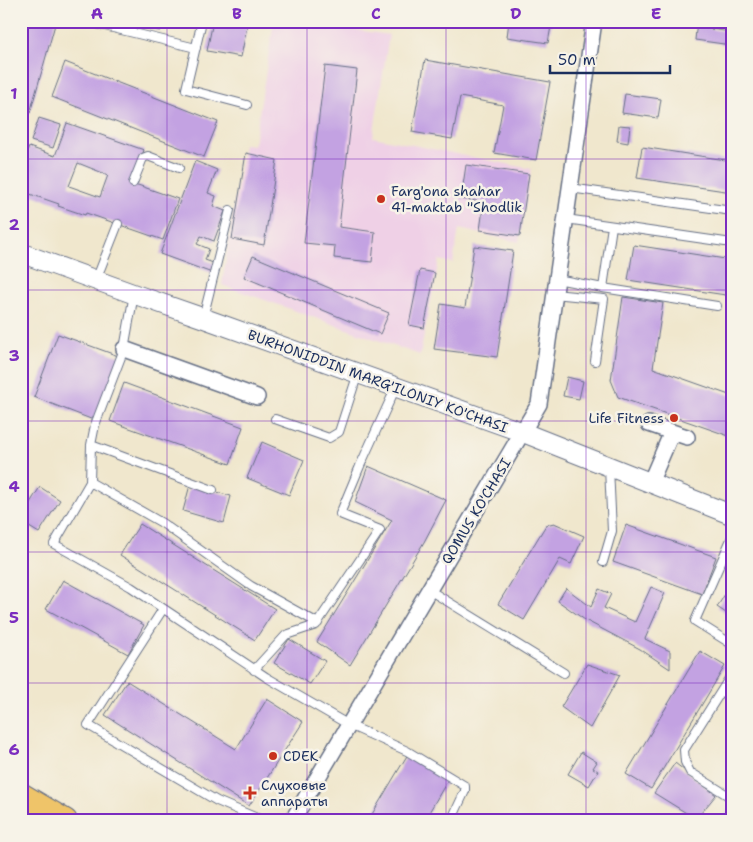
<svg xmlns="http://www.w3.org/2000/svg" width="753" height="842" font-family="'Shantell Sans',sans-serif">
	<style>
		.built { fill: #efd0e6 }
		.building { fill: #c3a2e2; fill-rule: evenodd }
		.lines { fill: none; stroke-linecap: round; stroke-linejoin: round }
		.service-casing { stroke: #666f85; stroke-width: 10 }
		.minor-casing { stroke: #666f85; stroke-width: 18 }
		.tertiary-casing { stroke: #666f85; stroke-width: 21 }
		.primary-casing { stroke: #666f85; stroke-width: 26 }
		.service { stroke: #fff; stroke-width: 8 }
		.minor { stroke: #fff; stroke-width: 15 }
		.tertiary { stroke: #fff; stroke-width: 19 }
		.primary { stroke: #efc469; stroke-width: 24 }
		.grid { fill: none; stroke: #7b2cbf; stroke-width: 1; stroke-opacity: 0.55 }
		.poi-dot { fill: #c8321e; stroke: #f7f3e8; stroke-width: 2 }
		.labels { text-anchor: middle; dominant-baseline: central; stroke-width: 5; stroke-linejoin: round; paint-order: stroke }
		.poi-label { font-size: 14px; fill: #1b2f5e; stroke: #f7f3e8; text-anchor: start }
		.street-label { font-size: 14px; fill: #1b2f5e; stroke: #f7f3e8 }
		.neatline { fill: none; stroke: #7b2cbf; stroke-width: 2 }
		.grid-label { font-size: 16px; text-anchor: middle; font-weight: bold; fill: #7b2cbf }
	</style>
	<rect width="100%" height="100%" fill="#f7f3e8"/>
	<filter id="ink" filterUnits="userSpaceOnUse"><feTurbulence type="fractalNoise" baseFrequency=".02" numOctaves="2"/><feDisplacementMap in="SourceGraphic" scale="10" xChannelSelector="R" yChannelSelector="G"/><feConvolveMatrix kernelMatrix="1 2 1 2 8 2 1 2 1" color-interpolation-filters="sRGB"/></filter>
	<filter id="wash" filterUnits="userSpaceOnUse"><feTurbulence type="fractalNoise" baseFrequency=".0096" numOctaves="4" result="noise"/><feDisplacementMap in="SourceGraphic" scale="20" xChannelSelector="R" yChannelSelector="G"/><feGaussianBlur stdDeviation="1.12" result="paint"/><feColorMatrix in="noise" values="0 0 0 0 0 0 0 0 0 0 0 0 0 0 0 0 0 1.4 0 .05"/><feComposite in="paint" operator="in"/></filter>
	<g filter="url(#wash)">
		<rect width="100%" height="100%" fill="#f0e7cd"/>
		<!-- built -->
		<path class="built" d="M274,21H297L389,35L373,137L531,169L519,242L459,229L453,263L439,260L420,355L222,285L244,144L254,145Z"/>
		<g id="blocks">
			<!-- building -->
			<path class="building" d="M21,21H56L30,113L21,111Z
				M124,21H162L160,31Z
				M213,21H248L241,57L207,51Z
				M509,21H552L548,43L507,37Z
				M697,21H711L710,29L732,32L731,45L695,40Z
				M425,60L550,82L536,160L494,153L503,105L460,97L452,139L412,132Z
				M65,62L218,122L204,157L52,97Z
				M325,66L357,70L339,227L375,232L372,262L334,258L335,246L304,243Z
				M625,94L661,99L658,118L622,113Z
				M39,118L61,125L53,148L31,141Z
				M67,123L144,150L132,183L178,199L163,240L86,213L85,215L58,206L59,204L21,191V182L28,163L24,162L29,147L55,156ZM78,163L108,175L100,197L69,186Z
				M619,125L630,126L628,143L617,141Z
				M642,147L732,161V192L637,178Z
				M246,153L277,160L264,245L232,239Z
				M195,161L217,170L208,193L216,196L213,206L225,211L214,241L201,236L197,244L209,249L205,260L216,264L212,273L160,254Z
				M466,165L529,174L520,236L480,230L484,202L461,199Z
				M634,245L732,260V296L628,280Z
				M474,246L513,251L497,357L434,349L441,304L465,308Z
				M253,256L389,313L380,334L244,277Z
				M420,270L435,273L424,328L409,325Z
				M623,297L663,303L653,368L732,396V428L729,436L618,397L611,380Z
				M58,334L121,357L96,421L34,397Z
				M567,377L583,381L579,399L563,396Z
				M124,383L243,427L230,464L110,421Z
				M262,442L304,460L289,495L247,478Z
				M368,466L446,500L424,542L350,665L317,642L392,520L355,502Z
				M190,485L231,496L224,523L183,511Z
				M40,487L60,500L39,533L21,522V517Z
				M554,523L584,536L571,564L560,559L524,620L498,604L546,525Z
				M140,524L275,609L255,640L120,555Z
				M626,525L716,557L702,594L613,562Z
				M63,580L144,625L128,654L46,609Z
				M732,583V617L717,607Z
				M651,587L665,593L645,639L670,651V669L640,649L585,620L558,601L566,588L591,607L599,589L611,594L604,608L635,622Z
				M289,639L325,661L310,684L274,663Z
				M700,651L725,666L651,789L626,774Z
				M587,664L620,675L590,728L561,707Z
				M127,681L236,749L267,699L303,722L249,806L105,715Z
				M581,752L597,762L593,768L598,771L589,786L568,774Z
				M408,754L449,778L424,821H368Z
				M675,763L716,795L696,819L654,793Z
				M730,807L732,808V821H722Z"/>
		</g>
	</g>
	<g filter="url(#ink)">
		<use href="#blocks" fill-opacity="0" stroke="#666f85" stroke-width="1"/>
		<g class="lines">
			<defs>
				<path id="service" d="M84,21L196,48
					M202,21L186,89L247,105
					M133,183L143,158L148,156L179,168
					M570,188L732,211
					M566,219L732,243
					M557,279L603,288L717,306
					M96,280L118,224
					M603,288L612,226
					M134,294L124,349L95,425L91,445L90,482L54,544L131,587L266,677L349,725L407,751L465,786V791L451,821
					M554,294L604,299L595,361
					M203,318L230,210
					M275,419L329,438L339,432L358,373
					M91,445L213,490
					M90,482L162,523L251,586L318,623
					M732,537L695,621L730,643L732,647
					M603,562L612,531L609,468
					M429,590L564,673
					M163,609L88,725L217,801L264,821
					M254,670L286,635L316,625L380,530L340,514L360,466L396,387
					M732,674L684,750L685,762L690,772L732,798"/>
				<path id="minor" d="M124,349L257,397
					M649,424L672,432L650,483
					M672,432L687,437
					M292,821L539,404L594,21"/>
				<path id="tertiary" d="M21,253L134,294L203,318L522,432L732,515"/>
				<path id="primary" d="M21,795L65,821
					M21,820L23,821"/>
			</defs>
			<!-- service casing -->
			<use href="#service" class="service-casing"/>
			<!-- minor casing -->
			<use href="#minor" class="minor-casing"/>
			<!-- tertiary casing -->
			<use href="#tertiary" class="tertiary-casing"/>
			<!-- primary casing -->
			<use href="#primary" class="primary-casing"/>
			<!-- service -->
			<use href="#service" class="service"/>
			<!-- minor -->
			<use href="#minor" class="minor"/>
			<!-- tertiary -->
			<use href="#tertiary" class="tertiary"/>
			<!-- primary -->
			<use href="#primary" class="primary"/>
		</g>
	</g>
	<!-- grid -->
	<path class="grid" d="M167,21V821M307,21V821M446,21V821M586,21V821M21,159H732M21,290H732M21,421H732M21,552H732M21,683H732"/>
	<!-- markers -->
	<g class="poi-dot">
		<circle cx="381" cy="199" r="5"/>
		<circle cx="674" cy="418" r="5"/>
		<circle cx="273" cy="756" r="5"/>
		<path d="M247.5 785.5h5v5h5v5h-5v5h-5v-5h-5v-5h5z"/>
	</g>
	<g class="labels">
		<!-- poi labels -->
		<g class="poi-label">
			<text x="391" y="191">Farg'ona shahar<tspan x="391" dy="16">41-maktab "Shodlik</tspan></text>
			<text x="664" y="418" text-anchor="end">Life Fitness</text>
			<text x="283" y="756">CDEK</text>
			<text x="261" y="785">Слуховые<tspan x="261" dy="16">аппараты</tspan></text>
		</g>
		<!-- street labels -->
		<g class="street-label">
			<text transform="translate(378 381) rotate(20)">BURHONIDDIN MARG'ILONIY KO'CHASI</text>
			<text transform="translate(476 511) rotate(-59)">QOMUS KO'CHASI</text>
		</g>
	</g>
	<!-- margin -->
	<rect width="753" height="842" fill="none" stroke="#f7f3e8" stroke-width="55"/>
	<!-- scale -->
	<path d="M550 65v8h120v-8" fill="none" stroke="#1b2f5e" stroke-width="2.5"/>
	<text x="558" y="65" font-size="15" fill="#1b2f5e" stroke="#f7f3e8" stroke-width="4" paint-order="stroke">50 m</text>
	<rect x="28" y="28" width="698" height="786" class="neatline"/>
	<g class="grid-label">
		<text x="97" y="19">A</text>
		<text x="237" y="19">B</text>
		<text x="376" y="19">C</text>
		<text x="516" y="19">D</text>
		<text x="656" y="19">E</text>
		<text x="14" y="99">1</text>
		<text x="14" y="230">2</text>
		<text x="14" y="361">3</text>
		<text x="14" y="492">4</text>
		<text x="14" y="623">5</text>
		<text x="14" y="755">6</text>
	</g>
</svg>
